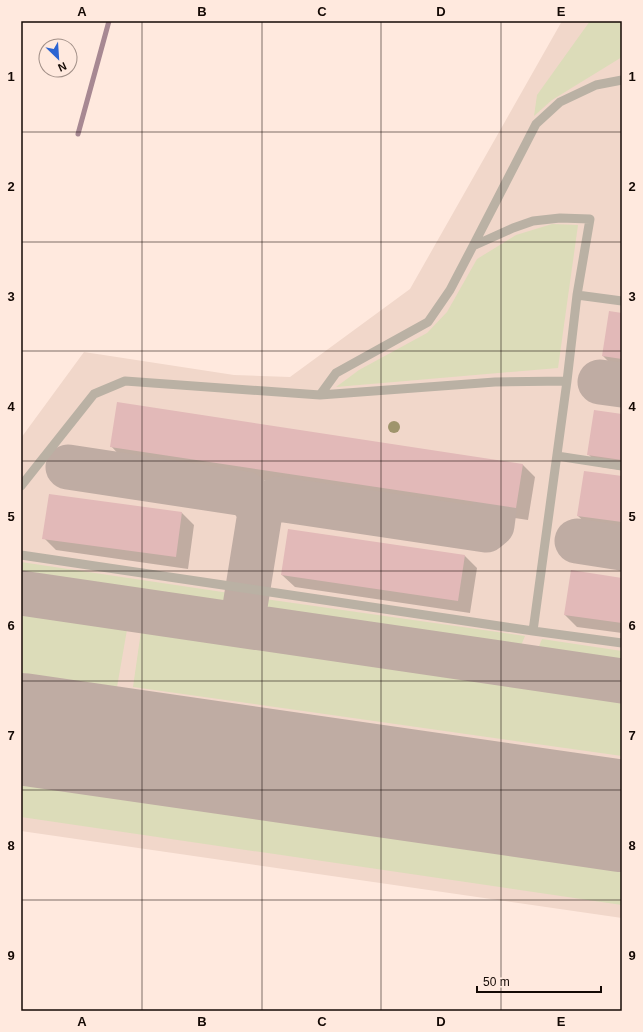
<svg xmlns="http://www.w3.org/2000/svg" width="643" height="1032" font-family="Arial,sans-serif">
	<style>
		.built { fill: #f1d7ca }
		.green { fill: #dcdcb9 }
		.shadow { fill: #0003 }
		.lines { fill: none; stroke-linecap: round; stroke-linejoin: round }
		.stream { stroke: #a78892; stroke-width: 5 }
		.taxiway { stroke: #bfaca3; stroke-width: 45 }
		.runway { stroke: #bfaca3; stroke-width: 112 }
		.building { fill: #e2b9b8 }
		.service { stroke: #bab1a4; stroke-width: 9 }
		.tree { fill: #9f946c }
		.grid { fill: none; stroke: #140904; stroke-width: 1; stroke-opacity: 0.55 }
		.neatline { fill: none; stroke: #140904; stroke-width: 1.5 }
		.grid-label { font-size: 13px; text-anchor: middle; font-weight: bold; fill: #140904 }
	</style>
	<rect width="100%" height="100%" fill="#ffe9de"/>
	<!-- built -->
	<path class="built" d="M562,21H622V918L21,831V438L84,352L234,375L290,377L410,289Z"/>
	<!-- green -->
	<path class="green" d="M590,21H622V57L552,100L534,116L537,95Z
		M552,224L578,225L558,368L336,387L359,370L427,333L447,312L477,259L516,235Z
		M21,562L236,594L233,611L21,579Z
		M258,598L525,636L520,648L252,611Z
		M21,608L128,624L117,687L21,673Z
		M142,624L622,697V756L133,687Z
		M542,639L622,651V665L587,660L537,651Z
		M21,691L622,779V791L21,702Z
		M21,760L622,845V905L21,817Z"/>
	<!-- shadow -->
	<path class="shadow" d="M622,314V369L615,368L603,356Z
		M622,415V470L601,467L589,455Z
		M111,446L523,465L535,477L528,520L123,459Z
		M622,477V533L591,528L578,516Z
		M182,513L194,525L188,569L56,550L44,538Z
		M465,556L477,568L470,613L295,587L282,575Z
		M622,579V633L577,627L565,615Z"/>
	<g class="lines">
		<!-- stream -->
		<path class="stream" d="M78,134L109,21"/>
		<!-- taxiway -->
		<path class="taxiway" d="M600,382L622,385
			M68,467L246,494L254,502L260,513
			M577,541L622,548
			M21,593L622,681
			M242,625L260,513C264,506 270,502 278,499L486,530L492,525L494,510"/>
		<!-- runway -->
		<path class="runway" d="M21,729L622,816"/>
	</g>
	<!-- building -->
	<path class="building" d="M609,311L622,313V359L602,356Z
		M117,402L523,464L516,508L110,447Z
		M594,410L622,414V460L587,455Z
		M584,471L622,476V522L577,516Z
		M49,494L182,512L176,557L42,539Z
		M288,529L465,555L458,601L281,575Z
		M571,570L622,578V623L564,615Z"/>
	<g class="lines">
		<!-- service -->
		<path class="service" d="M473,246L536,124L560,102L596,85L622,80
			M320,395L336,373L428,322L450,290L473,246L513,228L533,221L560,218L590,219L577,295
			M557,456L622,466
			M21,486L94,394L125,381L320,395L495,382L567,381
			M21,555L533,631L567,381L577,295L622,301
			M533,631L622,643"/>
	</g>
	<!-- trees -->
	<circle class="tree" cx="394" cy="427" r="6"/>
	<!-- grid -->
	<path class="grid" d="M142,21V1011M262,21V1011M381,21V1011M501,21V1011M21,132H622M21,242H622M21,351H622M21,461H622M21,571H622M21,681H622M21,790H622M21,900H622"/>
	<!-- border -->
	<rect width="643" height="1032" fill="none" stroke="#ffe9de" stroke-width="44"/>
	<!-- north arrow -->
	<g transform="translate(58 58) rotate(155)"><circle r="19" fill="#ffe9de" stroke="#a18f87"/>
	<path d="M0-3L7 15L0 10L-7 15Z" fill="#2c64d2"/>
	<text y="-6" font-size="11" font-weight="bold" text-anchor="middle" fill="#140904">N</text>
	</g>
	<!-- scale -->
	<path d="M477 986v6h124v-6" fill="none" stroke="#140904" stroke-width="2"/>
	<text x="483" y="986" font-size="12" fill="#140904" stroke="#ffe9de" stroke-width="3" paint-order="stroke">50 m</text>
	<rect x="22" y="22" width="599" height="988" class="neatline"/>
	<g class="grid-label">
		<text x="82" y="16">A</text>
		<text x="202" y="16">B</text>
		<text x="322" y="16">C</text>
		<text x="441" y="16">D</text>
		<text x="561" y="16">E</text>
		<text x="11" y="81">1</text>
		<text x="632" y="81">1</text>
		<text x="11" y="191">2</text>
		<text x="632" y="191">2</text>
		<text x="11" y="301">3</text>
		<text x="632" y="301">3</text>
		<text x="11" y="411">4</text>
		<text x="632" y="411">4</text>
		<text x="11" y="521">5</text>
		<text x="632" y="521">5</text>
		<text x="11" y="630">6</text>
		<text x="632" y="630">6</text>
		<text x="11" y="740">7</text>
		<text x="632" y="740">7</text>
		<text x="11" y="850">8</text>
		<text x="632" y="850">8</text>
		<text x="11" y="960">9</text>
		<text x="632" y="960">9</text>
		<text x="82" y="1026">A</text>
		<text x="202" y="1026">B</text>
		<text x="322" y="1026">C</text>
		<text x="441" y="1026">D</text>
		<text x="561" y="1026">E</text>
	</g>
</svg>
